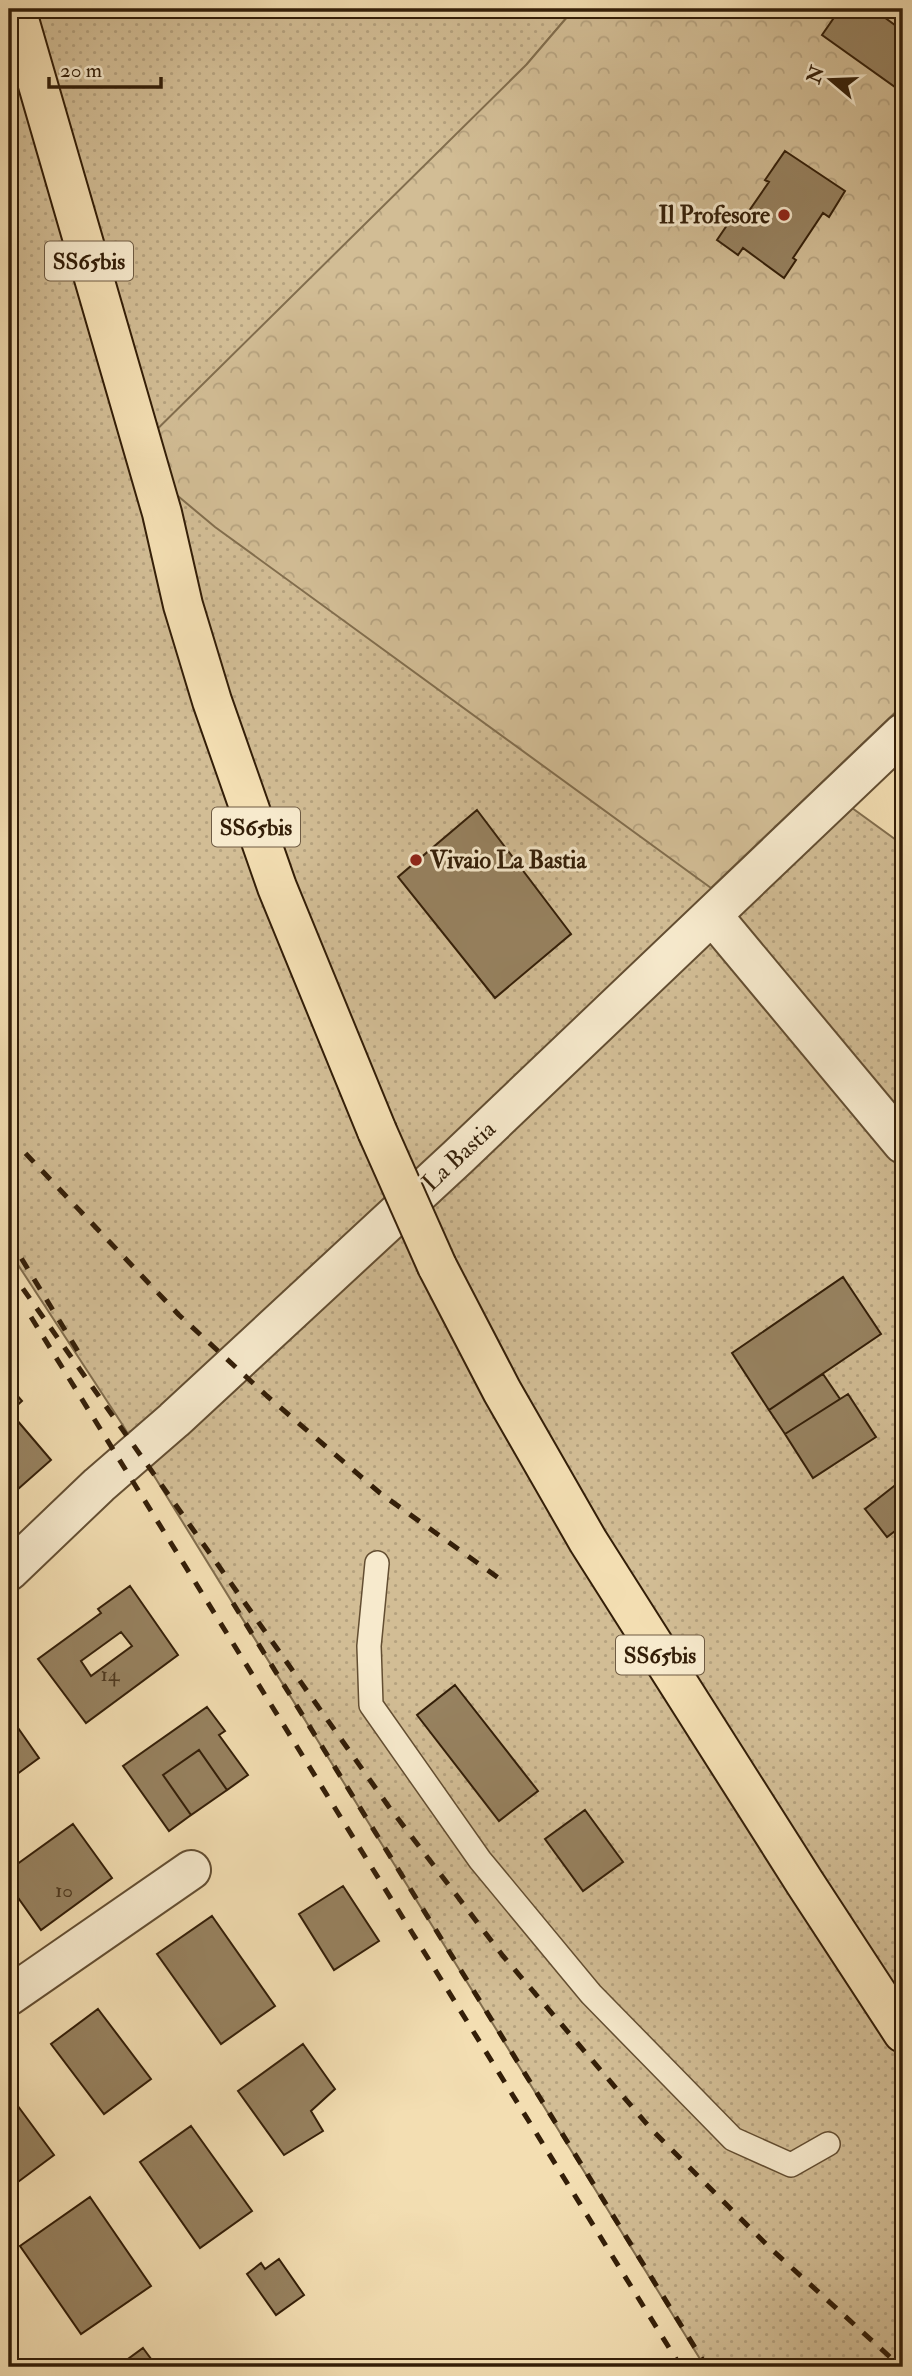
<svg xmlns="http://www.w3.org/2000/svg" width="912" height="2376" font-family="'IM FELL Double Pica',serif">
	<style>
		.grass { fill: url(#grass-dots); stroke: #826e4e; stroke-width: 2 }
		.park { fill: url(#park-crowns); stroke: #826e4e; stroke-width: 2 }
		.building { fill: #978260; stroke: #331e08; stroke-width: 2; fill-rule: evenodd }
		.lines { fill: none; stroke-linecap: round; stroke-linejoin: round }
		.lane-casing { stroke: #634e32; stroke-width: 26 }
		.street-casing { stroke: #634e32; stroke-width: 42 }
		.primary-casing { stroke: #331e08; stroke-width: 42 }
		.lane { stroke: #f7eacd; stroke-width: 23 }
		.street { stroke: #f7eacd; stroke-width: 38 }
		.primary { stroke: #f3deb2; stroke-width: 38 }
		.rail { stroke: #331e08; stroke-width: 5; stroke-dasharray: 12 12; stroke-linecap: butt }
		.primary-bridge-casing { stroke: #331e08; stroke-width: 42; stroke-linecap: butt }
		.primary-bridge { stroke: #f3deb2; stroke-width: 38 }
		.poi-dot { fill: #8f2418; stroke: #f7eacd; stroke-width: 2.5 }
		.labels { text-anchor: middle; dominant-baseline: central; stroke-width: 6; stroke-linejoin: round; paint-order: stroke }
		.number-label { font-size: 21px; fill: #4c371e }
		.shield { fill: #f7eacd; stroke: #6e5b43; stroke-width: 2 }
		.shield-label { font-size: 23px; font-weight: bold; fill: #331e08 }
		.poi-label { font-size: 24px; font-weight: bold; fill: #331e08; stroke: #f7eacd; text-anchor: end }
		.street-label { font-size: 24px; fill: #331e08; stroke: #f7eacd }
	</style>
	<defs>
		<pattern id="grass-dots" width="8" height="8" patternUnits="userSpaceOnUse" patternTransform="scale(1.75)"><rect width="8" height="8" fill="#d2bd95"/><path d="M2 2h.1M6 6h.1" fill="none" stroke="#b5a27f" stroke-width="1.8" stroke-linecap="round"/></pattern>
		<pattern id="park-crowns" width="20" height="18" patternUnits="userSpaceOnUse" patternTransform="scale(1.75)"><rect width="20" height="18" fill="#d2bd95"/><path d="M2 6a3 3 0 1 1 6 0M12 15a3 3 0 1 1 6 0" fill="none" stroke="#b5a27f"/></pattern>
	</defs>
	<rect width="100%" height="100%" fill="#f3deb2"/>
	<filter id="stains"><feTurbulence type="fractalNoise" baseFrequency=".00286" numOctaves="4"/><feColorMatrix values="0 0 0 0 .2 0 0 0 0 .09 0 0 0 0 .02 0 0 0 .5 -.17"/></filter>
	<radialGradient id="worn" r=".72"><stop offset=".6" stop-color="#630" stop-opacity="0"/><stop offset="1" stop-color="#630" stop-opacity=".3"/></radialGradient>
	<!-- grass -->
	<path class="grass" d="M11,9H574L527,64L711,887L819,784L903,845V2367H705L122,1424L9,1251V12Z"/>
	<!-- park -->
	<path class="park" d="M574,9H903V705L711,888L215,527L130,456L527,64Z"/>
	<!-- building -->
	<path class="building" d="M840,9H873L903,31V75L895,87L822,35Z
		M785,151L845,191L829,217L823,213L793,258L796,260L784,278L743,248L738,255L717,240L736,212L744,218L769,182L765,180Z
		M477,810L571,934L495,998L398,877Z
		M843,1277L881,1334L769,1410L732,1353Z
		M823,1374L840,1399L785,1434L769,1410Z
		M9,1386L22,1401L10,1412L51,1460L9,1497Z
		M848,1394L876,1437L813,1478L785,1434Z
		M903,1479V1525L887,1537L865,1509Z
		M130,1586L178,1655L86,1723L38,1659L101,1613L98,1609ZM121,1632L132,1646L91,1676L81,1661Z
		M455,1685L538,1791L499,1821L417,1715Z
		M207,1707L225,1731L219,1735L248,1775L227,1790L199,1750L163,1775L191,1815L169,1831L123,1766Z
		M9,1715L39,1758L9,1780Z
		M199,1750L227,1790L191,1815L163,1775Z
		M585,1810L623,1862L583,1891L545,1839Z
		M73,1824L112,1878L41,1930L9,1885V1870Z
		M343,1886L379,1941L334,1970L299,1914Z
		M212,1916L275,2006L221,2044L157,1954Z
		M98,2009L151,2079L104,2114L51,2044Z
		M303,2044L335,2089L311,2111L323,2131L284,2155L238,2091Z
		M9,2094L54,2155L14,2185L9,2179Z
		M191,2126L252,2211L200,2248L140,2162Z
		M90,2197L151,2286L81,2334L20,2246Z
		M279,2259L304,2295L276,2315L247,2274L261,2263L265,2269Z
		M143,2348L157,2367H117Z"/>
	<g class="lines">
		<defs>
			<path id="lane" d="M377,1563L369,1646L371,1705L480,1860L591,1994L733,2139L791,2165L828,2144"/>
			<path id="street" d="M712,915L903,1144
				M9,1571L99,1485L174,1420L458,1157L903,733
				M9,1996L191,1870"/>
			<path id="primary" d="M16,9L162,513L183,605L212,701L277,887L377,1131
				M437,1266L502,1391L588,1541L805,1883L903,2033"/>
		</defs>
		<!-- lane casing -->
		<use href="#lane" class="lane-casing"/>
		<!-- street casing -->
		<use href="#street" class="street-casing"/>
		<!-- primary casing -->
		<use href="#primary" class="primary-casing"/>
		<!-- lane -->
		<use href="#lane" class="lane"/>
		<!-- street -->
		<use href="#street" class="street"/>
		<!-- primary -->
		<use href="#primary" class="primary"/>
		<!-- rail -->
		<path class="rail" d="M9,1136L179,1315L267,1396L380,1493L504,1582
			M9,1238L79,1353
			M9,1269L389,1807L503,1956L651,2129L770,2248L901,2367
			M31,1317L681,2367
			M233,1603L707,2367"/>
		<defs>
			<path id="primary-bridge" d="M377,1131L437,1266"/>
		</defs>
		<!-- primary-bridge casing -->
		<use href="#primary-bridge" class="primary-bridge-casing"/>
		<!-- primary-bridge -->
		<use href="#primary-bridge" class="primary-bridge"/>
	</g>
	<!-- markers -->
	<g class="poi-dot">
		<circle cx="784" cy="215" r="7"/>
		<circle cx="416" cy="860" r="7"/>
	</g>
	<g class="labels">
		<!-- number labels -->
		<g class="number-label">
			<text x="110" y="1674">14</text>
			<text x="64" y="1890">10</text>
		</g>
		<!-- shield labels -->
		<g class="shield">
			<rect x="45" y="241.5" width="88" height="39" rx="5"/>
			<rect x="212" y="807.5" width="88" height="39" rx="5"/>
			<rect x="616" y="1635.5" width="88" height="39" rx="5"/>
		</g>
		<g class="shield-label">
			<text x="89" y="261">SS65bis</text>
			<text x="256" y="827">SS65bis</text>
			<text x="660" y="1655">SS65bis</text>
		</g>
		<!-- poi labels -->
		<g class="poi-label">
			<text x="770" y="215">Il Profesore</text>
			<text x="430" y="860" text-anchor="start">Vivaio La Bastia</text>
		</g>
		<!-- street labels -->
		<g class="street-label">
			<text transform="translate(459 1156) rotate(-43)">La Bastia</text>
		</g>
	</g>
	<!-- margin -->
	<rect width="912" height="2376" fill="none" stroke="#f3deb2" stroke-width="35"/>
	<rect x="10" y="10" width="891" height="2355" fill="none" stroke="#331e08" stroke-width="3.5"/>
	<rect x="18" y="18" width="877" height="2341" fill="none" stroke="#331e08" stroke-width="2"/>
	<!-- north arrow -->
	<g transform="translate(831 80) rotate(289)" stroke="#f7eacd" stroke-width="5" paint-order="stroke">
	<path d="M0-5L12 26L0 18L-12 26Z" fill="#331e08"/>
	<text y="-10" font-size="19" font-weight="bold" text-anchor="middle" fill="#331e08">N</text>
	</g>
	<!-- scale -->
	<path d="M49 77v10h112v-10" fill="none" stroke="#331e08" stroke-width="3.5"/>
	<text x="60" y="77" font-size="21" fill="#331e08" stroke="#f7eacd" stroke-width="5" paint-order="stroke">20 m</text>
	<rect width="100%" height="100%" filter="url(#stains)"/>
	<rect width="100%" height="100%" fill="url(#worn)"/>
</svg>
